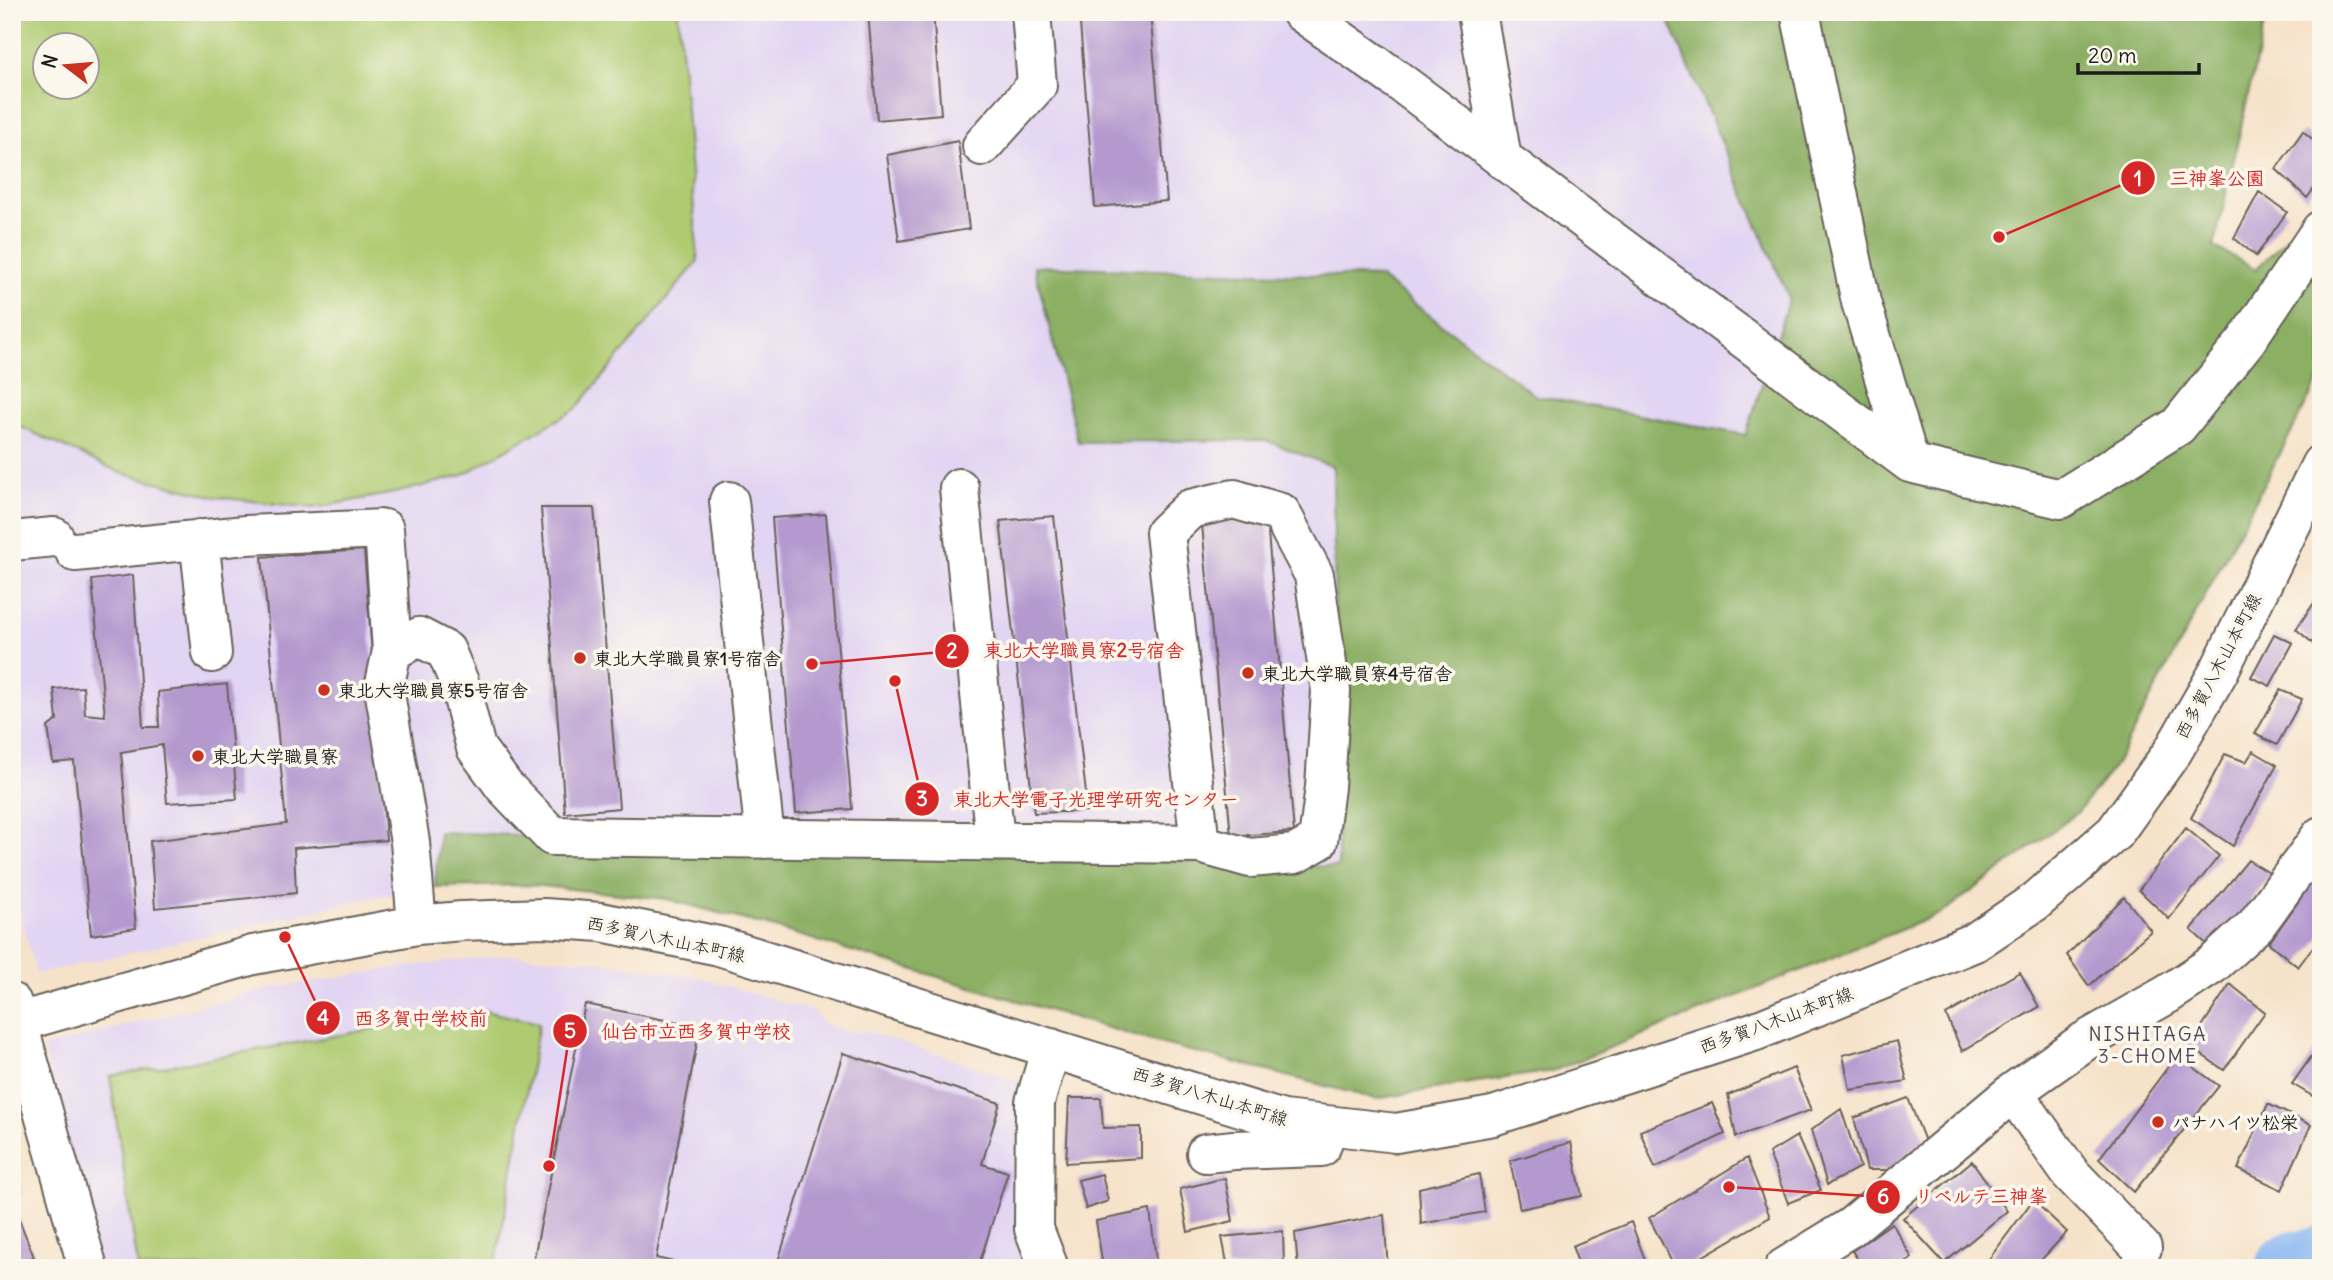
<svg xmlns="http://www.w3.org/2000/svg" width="2333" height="1280" font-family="Delius,'Klee One',sans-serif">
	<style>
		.built { fill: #e2d4f3; fill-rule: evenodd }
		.green { fill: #afcb72; stroke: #667447; stroke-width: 2; fill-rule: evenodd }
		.forest { fill: #8baf64; stroke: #546640; stroke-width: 2 }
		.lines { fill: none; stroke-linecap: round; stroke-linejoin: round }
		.river { stroke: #87b6f2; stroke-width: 72 }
		.building { fill: #b499cf }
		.minor-casing { stroke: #686159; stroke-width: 42 }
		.minor { stroke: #fff; stroke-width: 38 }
		.poi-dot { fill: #c8321e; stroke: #fbf7ec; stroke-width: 2.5 }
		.labels { text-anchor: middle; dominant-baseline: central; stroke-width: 7; stroke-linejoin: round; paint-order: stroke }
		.poi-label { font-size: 18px; font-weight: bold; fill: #1c1c1c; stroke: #fbf7ec; text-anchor: start }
		.street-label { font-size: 18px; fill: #1c1c1c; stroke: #fbf7ec }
		.neighbourhood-label { font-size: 19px; letter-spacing: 2px; fill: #51485b; stroke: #fbf7ec }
		.leader { fill: none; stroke: #d62828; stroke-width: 2.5 }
		.callout-dot { fill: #d62828; stroke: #fbf7ec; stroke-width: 2.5 }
		.mark-label { font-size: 21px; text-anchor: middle; font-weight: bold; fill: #fff }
		.callout-label { font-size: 19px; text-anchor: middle; font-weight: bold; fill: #d62828; stroke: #fbf7ec; stroke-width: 7; stroke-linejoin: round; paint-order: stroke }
	</style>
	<rect width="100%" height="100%" fill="#fbf7ec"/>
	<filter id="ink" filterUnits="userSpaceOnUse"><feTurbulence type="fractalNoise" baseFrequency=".0143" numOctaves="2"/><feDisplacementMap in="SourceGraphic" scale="14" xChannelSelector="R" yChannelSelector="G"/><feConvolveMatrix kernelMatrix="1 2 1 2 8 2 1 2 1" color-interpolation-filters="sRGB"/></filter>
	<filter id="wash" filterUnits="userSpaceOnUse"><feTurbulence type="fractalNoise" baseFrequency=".00686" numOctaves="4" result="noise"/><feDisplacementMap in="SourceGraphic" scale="28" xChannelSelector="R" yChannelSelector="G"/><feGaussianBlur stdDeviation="1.57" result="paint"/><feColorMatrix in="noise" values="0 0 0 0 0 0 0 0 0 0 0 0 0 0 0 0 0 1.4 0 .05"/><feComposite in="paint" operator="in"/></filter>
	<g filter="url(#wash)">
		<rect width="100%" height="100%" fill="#f6e2c9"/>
		<!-- built -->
		<path class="built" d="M12,12H1744L1843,294L1725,991L616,881L429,885L36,974L12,883ZM46,46H88V88H46Z
			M507,955L593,961L697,977L815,1012L823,1024L851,1032L866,1031L1033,1085L1032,1268H100L43,1047L272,988L403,967Z"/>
		<!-- green -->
		<path class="green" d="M12,12H678L698,261L576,409L461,476L399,492L314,508L216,497L121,473L12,423ZM46,46H88V88H46Z
			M480,1010L539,1023L495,1268H138L110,1076Z"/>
		<!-- forest -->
		<path class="forest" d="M1665,12H2267L2214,247L2256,269L2321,204V376L2116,764L2076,814L1942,913L1553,1071L1463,1084L1376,1099L1148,1040L775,928L667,899L531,885L435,887L439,832L1338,867L1333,467L1265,440L1078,442L1034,266L1379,277L1536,396L1746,435L1789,298Z"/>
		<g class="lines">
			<!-- river -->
			<path class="river" d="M2291,1268L2321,1262"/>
		</g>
		<g id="blocks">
			<!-- building -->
			<path class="building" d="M868,12H933L941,114L877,120Z
				M1079,12H1150L1167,201L1095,207Z
				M2321,78V96L2315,92Z
				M2303,131L2321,147V179L2307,198L2276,169Z
				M958,141L969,229L899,241L887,155Z
				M2259,192L2287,212L2256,256L2234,238Z
				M541,508H594L619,808L565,813Z
				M1266,510L1294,832L1231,836L1201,514Z
				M826,514L852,809L796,813L772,518Z
				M1054,516L1088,811L1034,813L1000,521Z
				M364,550L386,840L294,848L296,893L155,908L150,841L286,824L262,557Z
				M133,575L143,727H159L158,692L227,684L237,799L167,803L162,745L121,752L136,928L91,935L74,761L53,763L48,727L57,720L54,689L83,687L85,714L105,716L92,580Z
				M2321,593V650L2296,629Z
				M2274,634L2293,643L2270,686L2251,677Z
				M2280,690L2302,699L2277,745L2255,734Z
				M2253,751L2277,765L2233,846L2191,818L2225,754L2246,762Z
				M2186,828L2219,856L2169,919L2139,890Z
				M2248,860L2271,874L2214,951L2191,930Z
				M2321,869V936L2298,967L2269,943Z
				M2124,897L2151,931L2089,986L2067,955Z
				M2020,972L2039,1007L1962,1051L1946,1015Z
				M2230,984L2265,1012L2224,1070L2189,1046Z
				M585,1004L700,1027L656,1258L688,1265V1268H532Z
				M1897,1041L1907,1081L1850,1090L1843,1055Z
				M2321,1043V1101L2292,1084Z
				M843,1053L1000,1103L982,1164L1008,1172L978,1268H776Z
				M2177,1055L2219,1086L2134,1192L2099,1159Z
				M1794,1068L1811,1110L1736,1137L1728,1095Z
				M1069,1098H1101L1103,1128L1141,1127V1158L1066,1163Z
				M1908,1098L1926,1144L1893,1170H1867L1854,1118Z
				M1712,1103L1725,1134L1655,1168L1640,1131Z
				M2268,1104L2311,1125L2282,1190L2238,1169Z
				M1841,1109L1860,1167L1827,1185L1811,1130Z
				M1797,1136L1821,1190L1788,1203L1769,1153Z
				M1571,1142L1582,1196L1520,1209L1510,1161Z
				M1747,1158L1770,1217L1683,1268H1675L1649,1218Z
				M12,1161L21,1193L12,1196Z
				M1972,1161L2007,1211L1944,1263L1903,1218Z
				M1102,1174L1108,1201L1086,1209L1078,1180Z
				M1479,1174L1485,1212L1421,1224L1419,1188Z
				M1225,1178L1233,1221L1188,1232L1180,1189Z
				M2033,1200L2067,1232L2034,1268H2000L1989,1259Z
				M15,1209L34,1257L12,1265V1211Z
				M1150,1210L1157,1268H1103L1096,1221Z
				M1384,1215L1388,1268H1298L1295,1233Z
				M1631,1222L1648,1268H1580L1572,1246Z
				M1892,1223L1912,1258L1899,1268H1864L1852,1251Z
				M1283,1231L1284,1268H1228L1222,1237Z"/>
		</g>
	</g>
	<g filter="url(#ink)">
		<use href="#blocks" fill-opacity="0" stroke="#686159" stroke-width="2"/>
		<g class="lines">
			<defs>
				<path id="minor" d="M1301,12L1396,79L1910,463
					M1477,12L1502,159
					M1800,12L1861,302L1910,463L2061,499L2178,426L2246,341L2321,230
					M982,146L1037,85L1031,12
					M959,488L995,841
					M729,501L765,839
					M199,539L212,653
					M12,541L54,537
					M75,552L246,535L384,529L392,651
					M417,925L410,842L384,688L392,651L419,637L446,651L459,682L476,748L504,786L552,836L1200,844L1165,533L1190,509L1234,499L1281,513L1314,575L1331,691L1325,787L1318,841L1295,854L1250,858L1200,844
					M12,1003L88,1268
					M12,1024L253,955L417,925L462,921L544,918L601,922L719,946L1283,1120L1396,1133L1493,1116L1756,1031L1975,942L2036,901L2115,832L2173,751L2219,671L2321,464
					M2013,1092L2070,1173L2142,1248
					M1206,1153L1234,1150L1321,1147L1327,1129
					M1049,1268L1034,1229L1035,1102L1051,1048
					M1784,1268L1851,1227L2013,1092L2085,1041L2168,994L2212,965L2256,925L2321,836"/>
			</defs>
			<!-- minor casing -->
			<use href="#minor" class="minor-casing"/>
			<!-- minor -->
			<use href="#minor" class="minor"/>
		</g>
	</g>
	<!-- markers -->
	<g class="poi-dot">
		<circle cx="580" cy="658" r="7"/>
		<circle cx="1248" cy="673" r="7"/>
		<circle cx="324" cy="690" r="7"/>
		<circle cx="198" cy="756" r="7"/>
		<circle cx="2158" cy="1122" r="7"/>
	</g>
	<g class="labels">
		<!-- poi labels -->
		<g class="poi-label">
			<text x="594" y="658">東北大学職員寮1号宿舎</text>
			<text x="1262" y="673">東北大学職員寮4号宿舎</text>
			<text x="338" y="690">東北大学職員寮5号宿舎</text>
			<text x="212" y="756">東北大学職員寮</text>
			<text x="2172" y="1122">パナハイツ松栄</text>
		</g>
		<!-- street labels -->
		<g class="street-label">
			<text transform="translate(2218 666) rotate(-62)">西多賀八木山本町線</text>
			<text transform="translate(666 939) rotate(12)">西多賀八木山本町線</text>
			<text transform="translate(1776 1020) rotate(-20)">西多賀八木山本町線</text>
			<text transform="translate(1210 1096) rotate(17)">西多賀八木山本町線</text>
		</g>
		<!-- neighbourhood labels -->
		<g class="neighbourhood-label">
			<text x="2148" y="1034">NISHITAGA<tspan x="2148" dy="22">3-CHOME</tspan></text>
		</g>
	</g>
	<!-- callouts -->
	<path class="leader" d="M1999 237L2138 178M812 664L952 651M895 681L922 799M285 937L323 1018M549 1166L570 1031M1729 1187L1883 1197"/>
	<g class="callout-dot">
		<circle cx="1999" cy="237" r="7"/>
		<circle cx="812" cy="664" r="7"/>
		<circle cx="895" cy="681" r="7"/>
		<circle cx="285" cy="937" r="7"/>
		<circle cx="549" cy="1166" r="7"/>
		<circle cx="1729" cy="1187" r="7"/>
		<circle cx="2138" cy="178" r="18"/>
		<circle cx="952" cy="651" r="18"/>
		<circle cx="922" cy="799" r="18"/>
		<circle cx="323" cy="1018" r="18"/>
		<circle cx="570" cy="1031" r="18"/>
		<circle cx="1883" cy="1197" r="18"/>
	</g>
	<g class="mark-label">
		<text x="2138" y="186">1</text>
		<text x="952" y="658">2</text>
		<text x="922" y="806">3</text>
		<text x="323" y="1025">4</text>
		<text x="570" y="1038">5</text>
		<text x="1883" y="1204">6</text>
	</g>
	<g class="callout-label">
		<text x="2217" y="185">三神峯公園</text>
		<text x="1084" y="657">東北大学職員寮2号宿舎</text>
		<text x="1096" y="806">東北大学電子光理学研究センター</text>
		<text x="421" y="1025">西多賀中学校前</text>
		<text x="696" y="1038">仙台市立西多賀中学校</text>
		<text x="1981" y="1203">リベルテ三神峯</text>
	</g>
	<!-- margin -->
	<rect width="2333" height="1280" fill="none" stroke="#fbf7ec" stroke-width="42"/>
	<!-- north arrow -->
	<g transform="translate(66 66) rotate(286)"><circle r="33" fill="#fbf7ec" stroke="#a29f99" stroke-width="2"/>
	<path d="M0-5L12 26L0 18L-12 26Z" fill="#c8321e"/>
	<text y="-10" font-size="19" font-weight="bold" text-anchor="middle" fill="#1c1c1c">N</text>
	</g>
	<!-- scale -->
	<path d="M2078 63v10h121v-10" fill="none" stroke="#1c1c1c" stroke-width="3.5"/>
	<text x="2088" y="63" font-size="21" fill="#1c1c1c" stroke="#fbf7ec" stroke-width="5" paint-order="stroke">20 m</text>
</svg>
